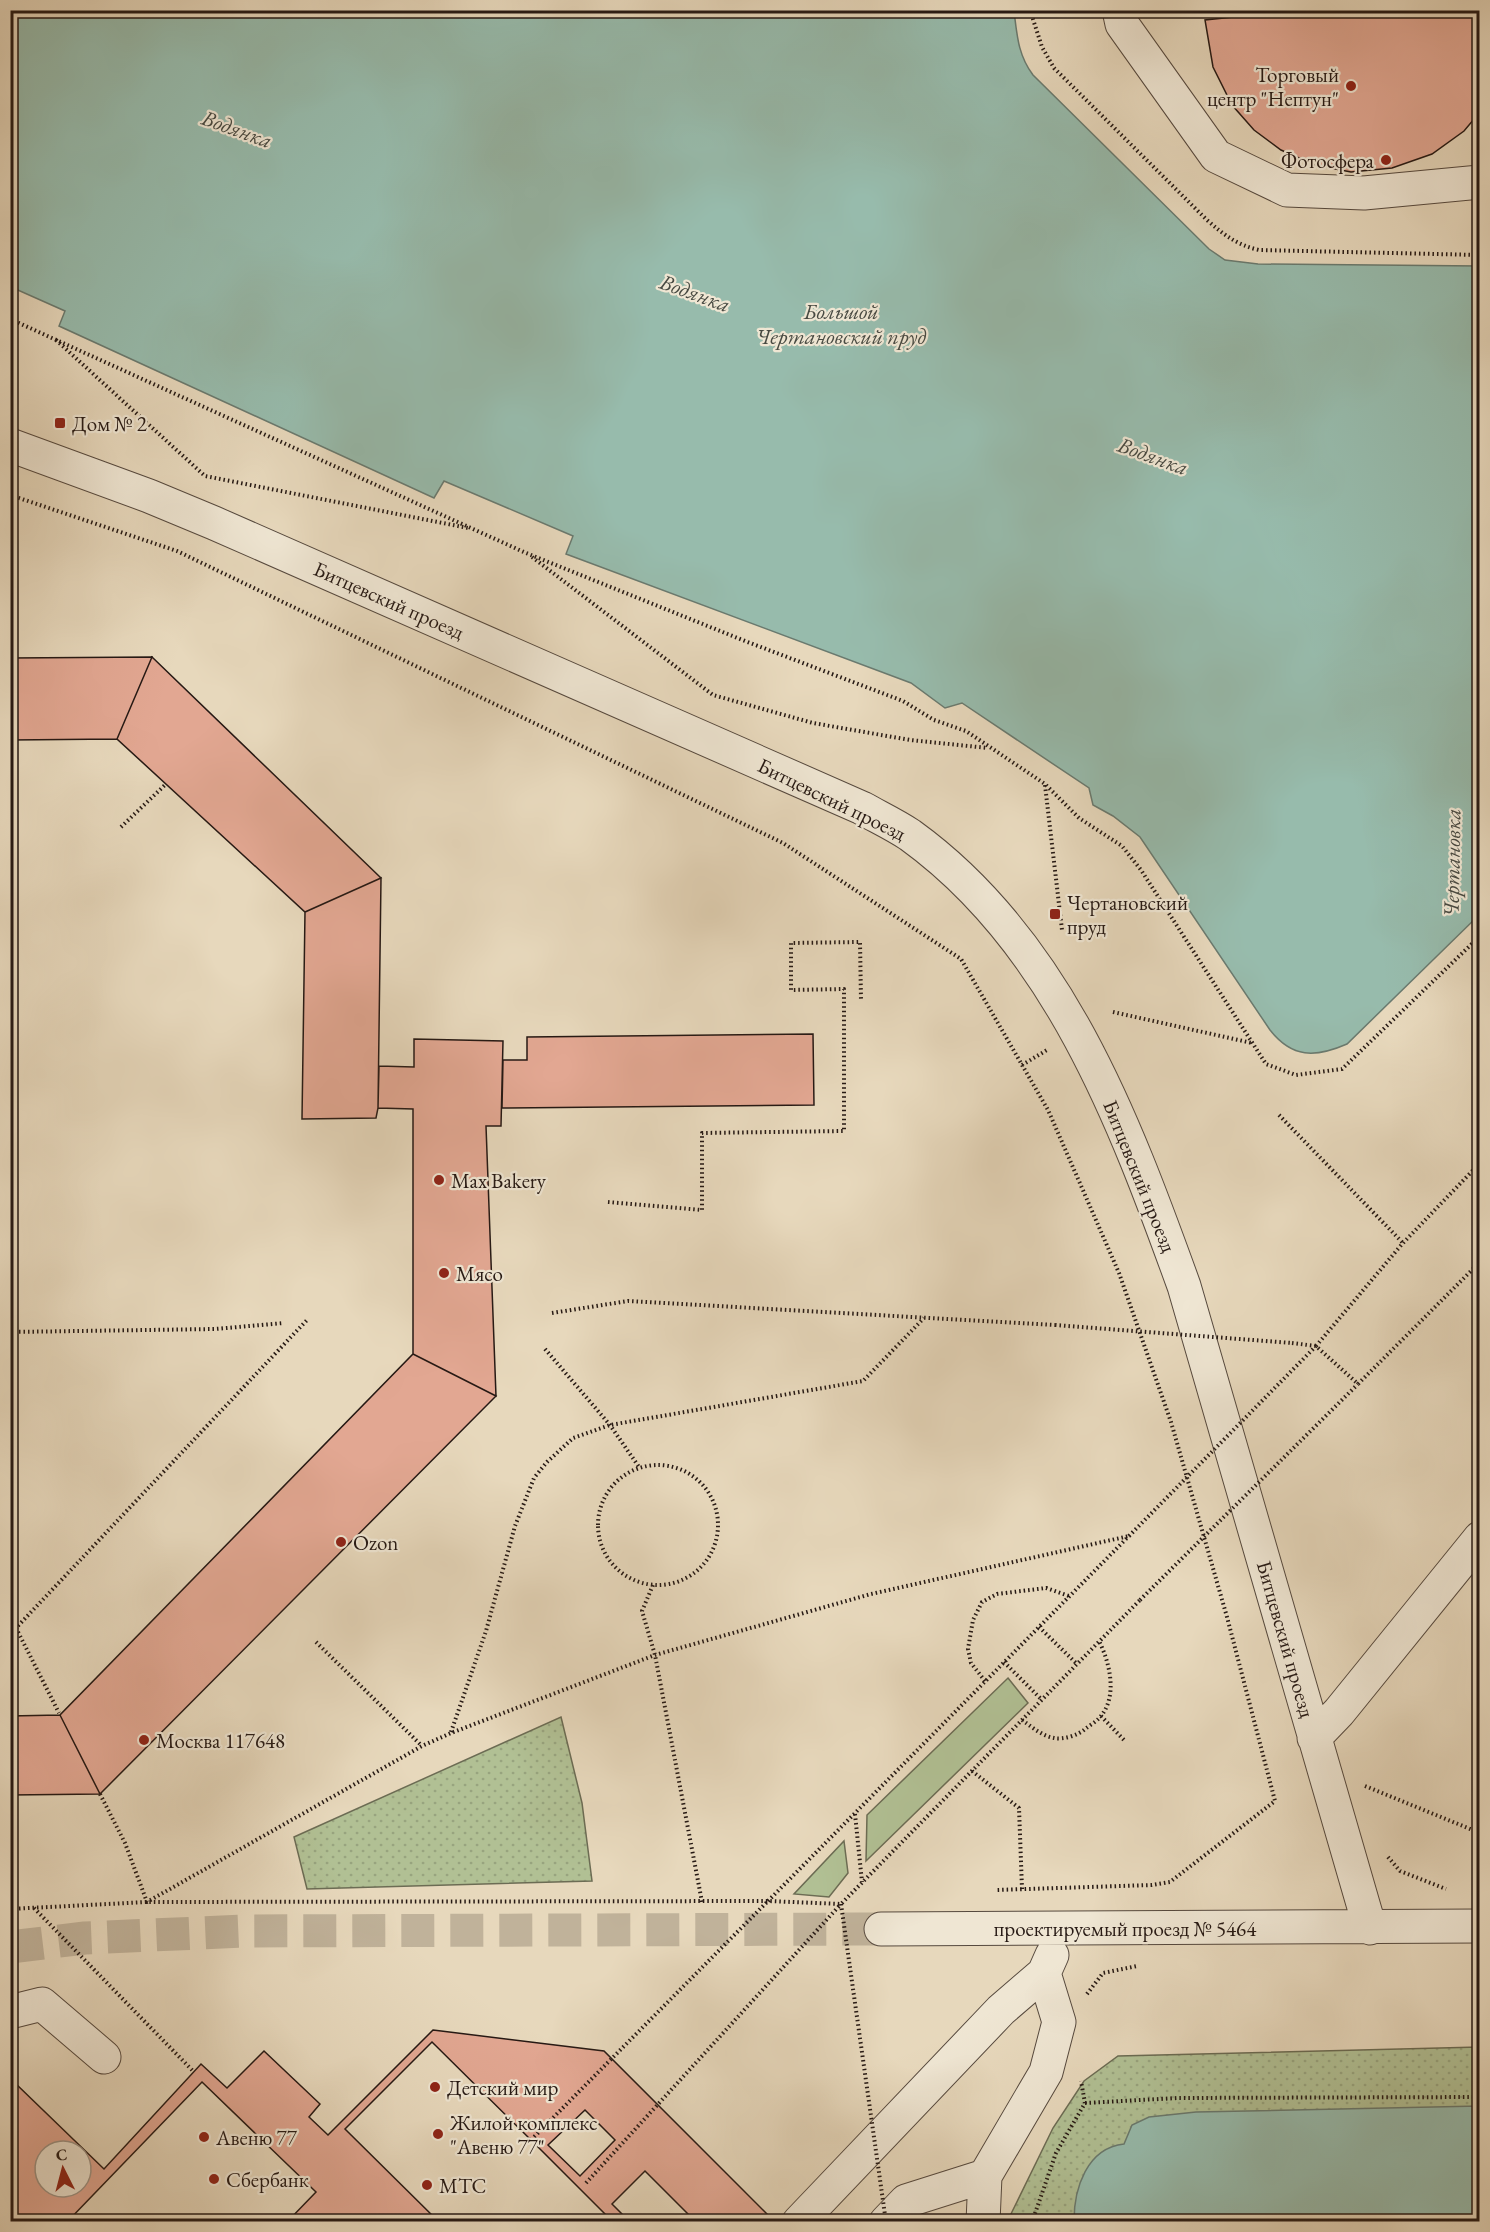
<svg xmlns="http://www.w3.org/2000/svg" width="1490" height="2232" font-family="'EB Garamond',serif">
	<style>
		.grass { fill: #b1c094; stroke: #6c6c54; stroke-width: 1.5 }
		.park { fill: url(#park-dots); stroke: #6c6c54; stroke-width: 1.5 }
		.water { fill: #97bbac; stroke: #6a7a6f; stroke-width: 1.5 }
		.building { fill: #e2a792; stroke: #261914; stroke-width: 1.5; fill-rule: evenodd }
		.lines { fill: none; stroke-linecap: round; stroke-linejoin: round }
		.minor-tunnel { stroke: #c0b29a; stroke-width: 33; stroke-dasharray: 33 16; stroke-linecap: butt }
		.minor-casing { stroke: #56493e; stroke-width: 35 }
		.path { stroke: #261914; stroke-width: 4; stroke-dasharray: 1.5 3; stroke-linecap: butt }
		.minor { stroke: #efe6d3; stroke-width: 33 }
		.path-bridge { stroke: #261914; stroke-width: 4; stroke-dasharray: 1.5 3; stroke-linecap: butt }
		.poi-dot { fill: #8f2418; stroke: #efe6d3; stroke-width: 2 }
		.labels { text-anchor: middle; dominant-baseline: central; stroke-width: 4.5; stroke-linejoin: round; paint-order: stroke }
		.poi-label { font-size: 21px; fill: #261914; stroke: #efe6d3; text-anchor: start }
		.street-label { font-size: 21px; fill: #261914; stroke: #efe6d3 }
		.water-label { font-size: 22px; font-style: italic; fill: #484a42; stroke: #efe6d3 }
	</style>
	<defs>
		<pattern id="park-dots" width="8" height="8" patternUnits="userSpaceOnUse" patternTransform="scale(1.5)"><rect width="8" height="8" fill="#b1c094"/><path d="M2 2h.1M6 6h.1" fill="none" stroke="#98a47f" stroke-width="1.8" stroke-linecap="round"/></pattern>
	</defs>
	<rect width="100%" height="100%" fill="#e7d8bc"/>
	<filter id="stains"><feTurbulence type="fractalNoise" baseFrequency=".00333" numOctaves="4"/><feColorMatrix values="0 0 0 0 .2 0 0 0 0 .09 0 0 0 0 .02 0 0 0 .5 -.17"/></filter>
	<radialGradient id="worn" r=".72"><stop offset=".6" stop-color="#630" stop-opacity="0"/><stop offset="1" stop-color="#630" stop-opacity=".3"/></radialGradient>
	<!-- grass -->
	<path class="grass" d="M1008,1678L1028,1703L866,1861L867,1815Z
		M844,1841L848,1873L829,1897L794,1894Z"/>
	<!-- park -->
	<path class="park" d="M561,1717L582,1803L592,1881L307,1889L294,1837Z
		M1479,2047V2221L1010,2222V2216L1053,2128L1084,2081L1118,2056Z"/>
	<!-- water -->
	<path class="water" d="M11,10L1014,11C1017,35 1018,55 1033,75L1209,249L1225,260L1258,264L1479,266V915L1347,1044C1315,1058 1292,1058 1270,1030L1140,837L1113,816L1093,805L1089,788L962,703L945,708L911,683L566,554L573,536L444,481L434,498L59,326L65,311L11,287Z
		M1479,2106V2221H1074C1074,2188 1087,2148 1124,2144L1132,2125L1149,2117L1196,2112Z"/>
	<!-- building -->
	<path class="building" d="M1232,10H1480V112L1464,131L1432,154L1392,168L1351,172L1315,165L1281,150L1254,130L1232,105L1213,67L1205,20L1233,17Z
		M152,657L117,739L10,740V658Z
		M152,657L381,878L305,912L117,739Z
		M381,878L378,1108L376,1118L302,1119L305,912Z
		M813,1034L814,1105L502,1108L503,1060H527V1037Z
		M414,1039L503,1041L501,1126H486L496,1396L413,1354V1109L378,1108L379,1066L414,1067Z
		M413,1354L496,1396L100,1794L60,1715Z
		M60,1715L100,1794L10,1795V1716Z
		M433,2030L604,2051L775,2222H696L645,2171L612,2204L630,2222H10V2087L15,2083L104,2169L201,2064L227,2088L264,2051L320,2104L309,2117L328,2135ZM585,2110L615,2140L580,2176L548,2145ZM45,2151H81V2187H45Z
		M432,2042L531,2140L613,2222H439L345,2129Z
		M202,2082L316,2192L287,2222H67Z"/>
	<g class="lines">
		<!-- minor-tunnel -->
		<path class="minor-tunnel" d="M10,1947L85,1938L244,1931L881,1929"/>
		<defs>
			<path id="minor" d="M1119,10L1122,24L1216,156L1287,190L1364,193L1480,182
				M10,445L149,496L214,523L862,808C878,817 895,825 910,835C1058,942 1124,1120 1184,1286L1370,1928
				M1314,1738L1339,1712L1480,1538
				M881,1929L1480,1926
				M10,2012L42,2004L104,2057
				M799,2222L1001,2010L1044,1973
				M886,2222L906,2201L985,2176
				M983,2222L985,2176L1046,2072L1059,2022L1044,1973L1052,1955"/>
		</defs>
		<!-- minor casing -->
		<use href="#minor" class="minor-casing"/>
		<!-- path -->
		<path class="path" d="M1030,10L1042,47L1054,68L1207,220C1224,235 1237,245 1259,250L1480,255
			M10,319L526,553L745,641L903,701L934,720L966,731L1045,784L1079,818L1122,846L1141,870L1266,1064L1296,1075L1342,1069L1480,936
			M56,340L205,476L468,528
			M10,495L177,551L783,843L961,959L1048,1110L1119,1273L1171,1422L1227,1617L1275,1801L1170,1882L1152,1885L996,1890
			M532,557L713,695L813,723L910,740L988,748
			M1045,785L1062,930
			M121,827L166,784
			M1113,1012L1252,1043
			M1022,1065L1047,1050
			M1279,1115L1403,1243
			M608,1202L702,1210V1133L844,1131V989L791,990V943L860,942L861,1000
			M552,1313L628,1301L1055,1325
			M10,1332L215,1329L284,1323
			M1292,1343L1316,1346L1358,1384L1480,1262
			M1316,1346L1403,1243L1480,1163
			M545,1349L610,1425L639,1467
			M598 1525a60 60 0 1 1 120 0a60 60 0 1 1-120 0Z
			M653,1585L642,1611L655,1655L702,1902
			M1039,1627L1077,1664
			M10,1628H16L307,1320
			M16,1628L59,1713
			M316,1642L422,1746
			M1004,1662L1042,1700
			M985,1681L971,1663L968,1649L973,1620L982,1602L997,1594L1046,1588L1069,1596
			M1101,1716L1124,1740
			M1022,1720C1032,1727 1042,1736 1054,1738C1063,1740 1079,1735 1085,1729C1090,1725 1096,1722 1100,1717C1118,1697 1110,1663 1099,1641
			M451,1732L486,1631L515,1526L534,1478L547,1462L573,1438L610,1425L863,1381L924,1318
			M972,1771L1019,1808L1022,1889
			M1365,1786L1480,1833
			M100,1794L125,1843L147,1902L422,1746L451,1733L655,1655L871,1594L1129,1536
			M855,1814L862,1882
			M1388,1857L1400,1871L1446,1889
			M768,1901L1129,1536
			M34,1908L194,2072
			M10,1909L147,1902L768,1901L841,1904L1140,1600
			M1087,1994L1103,1973L1137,1966
			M1085,2103L1178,2098L1480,2097
			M1032,2222L1056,2153L1085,2103L1081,2081"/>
		<!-- minor -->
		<use href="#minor" class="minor"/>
		<!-- path-bridge -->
		<path class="path-bridge" d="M1055,1325L1292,1343
			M1129,1536L1316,1346
			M1140,1600L1358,1384
			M841,1904L886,2222
			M531,2140L768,1901
			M586,2183L841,1904"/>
	</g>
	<!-- markers -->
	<g class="poi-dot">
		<circle cx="1351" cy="86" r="6"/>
		<circle cx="1386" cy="160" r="6"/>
		<rect x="54" y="417" width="12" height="12" rx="3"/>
		<rect x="1049" y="908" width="12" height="12" rx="3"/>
		<circle cx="439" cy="1180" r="6"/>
		<circle cx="444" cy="1273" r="6"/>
		<circle cx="341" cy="1542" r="6"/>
		<circle cx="144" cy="1740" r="6"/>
		<circle cx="435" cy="2087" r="6"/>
		<circle cx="438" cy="2134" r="6"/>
		<circle cx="204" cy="2137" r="6"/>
		<circle cx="214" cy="2179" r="6"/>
		<circle cx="427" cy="2185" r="6"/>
	</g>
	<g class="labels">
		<!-- poi labels -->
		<g class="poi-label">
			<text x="1339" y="74" text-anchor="end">Торговый<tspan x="1339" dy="24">центр "Нептун"</tspan></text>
			<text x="1374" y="160" text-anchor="end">Фотосфера</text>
			<text x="72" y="423">Дом № 2</text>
			<text x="1067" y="902">Чертановский<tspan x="1067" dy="24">пруд</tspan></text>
			<text x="451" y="1180">Max Bakery</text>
			<text x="456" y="1273">Мясо</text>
			<text x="353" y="1542">Ozon</text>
			<text x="156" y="1740">Москва 117648</text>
			<text x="447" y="2087">Детский мир</text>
			<text x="450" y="2122">Жилой комплекс<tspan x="450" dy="24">"Авеню 77"</tspan></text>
			<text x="216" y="2137">Авеню 77</text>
			<text x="226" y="2179">Сбербанк</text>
			<text x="439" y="2185">МТС</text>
		</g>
		<!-- street labels -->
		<g class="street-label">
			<text transform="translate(389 600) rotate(24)">Битцевский проезд</text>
			<text transform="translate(832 799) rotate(26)">Битцевский проезд</text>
			<text transform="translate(1140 1176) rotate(68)">Битцевский проезд</text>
			<text transform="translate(1286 1639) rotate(74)">Битцевский проезд</text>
			<text x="1125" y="1928">проектируемый проезд № 5464</text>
		</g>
		<!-- water labels -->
		<g class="water-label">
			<text transform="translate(237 129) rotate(20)">Водянка</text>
			<text transform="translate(695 293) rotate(20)">Водянка</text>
			<text x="841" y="311">Большой<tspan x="841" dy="25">Чертановский пруд</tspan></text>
			<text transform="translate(1153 456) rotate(20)">Водянка</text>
			<text transform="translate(1452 863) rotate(-89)">Чертановка</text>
		</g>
	</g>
	<!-- margin -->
	<rect width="1490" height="2232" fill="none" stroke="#e7d8bc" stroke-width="36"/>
	<rect x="12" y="12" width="1466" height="2208" fill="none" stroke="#261914" stroke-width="3"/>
	<rect x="18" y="18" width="1454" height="2196" fill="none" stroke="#261914" stroke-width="1.5"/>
	<!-- north arrow -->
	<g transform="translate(63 2169) rotate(354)"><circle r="28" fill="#efe6d3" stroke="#9f9487" stroke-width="1.5"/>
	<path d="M0-4.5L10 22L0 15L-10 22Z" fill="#8f2418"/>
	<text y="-9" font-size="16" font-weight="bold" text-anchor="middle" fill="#261914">С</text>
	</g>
	<rect width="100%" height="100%" filter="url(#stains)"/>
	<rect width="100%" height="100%" fill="url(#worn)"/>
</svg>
